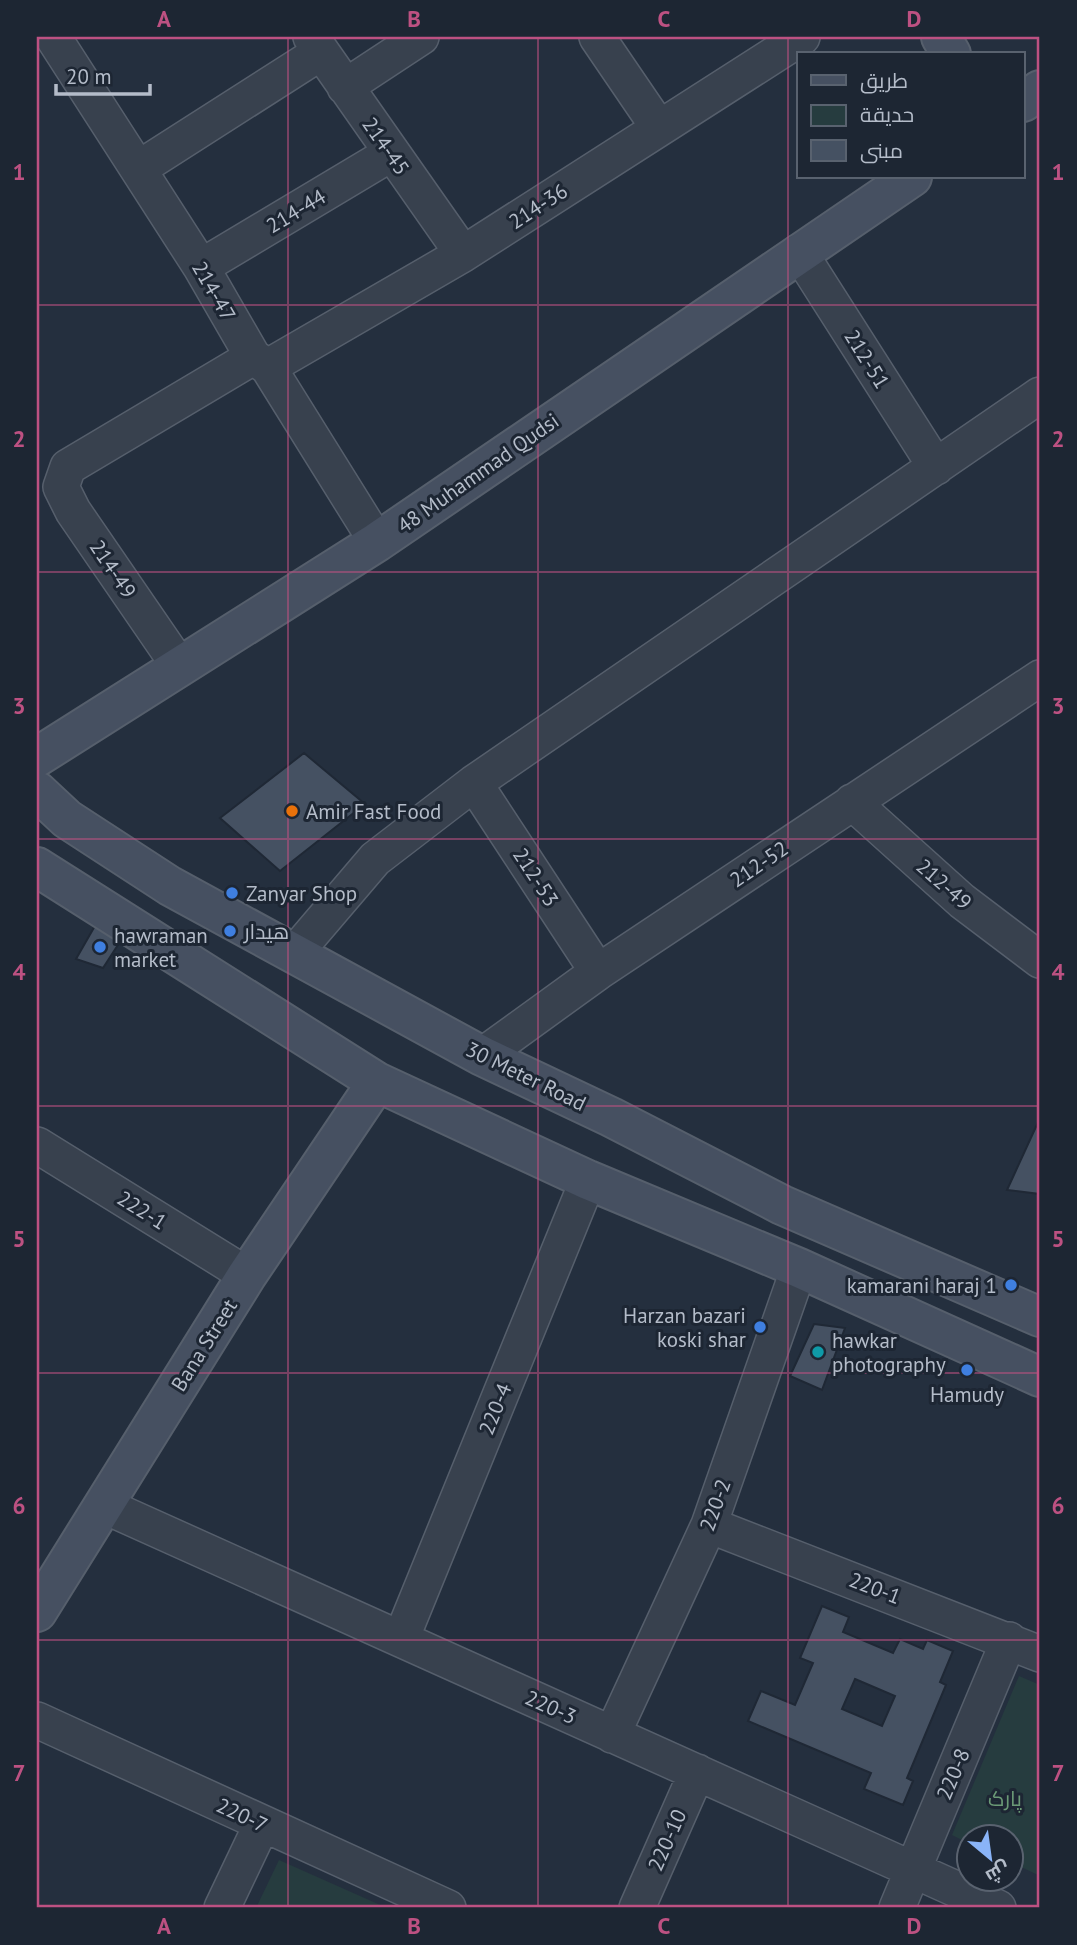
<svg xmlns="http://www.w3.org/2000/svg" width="1077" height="1945" font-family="'PT Sans',Cairo,sans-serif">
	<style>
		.green { fill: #263c3f }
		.building { fill: #455162; stroke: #1f2835; stroke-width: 2; fill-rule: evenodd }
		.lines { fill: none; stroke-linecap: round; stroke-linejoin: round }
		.street-casing { stroke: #565f6c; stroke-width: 38 }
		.secondary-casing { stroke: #565f6c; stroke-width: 42 }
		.street { stroke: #38414e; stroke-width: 35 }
		.secondary { stroke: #465061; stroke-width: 38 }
		.grid { fill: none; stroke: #bd5182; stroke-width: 2; stroke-opacity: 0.55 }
		.food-dot { fill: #e8710a; stroke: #1d2633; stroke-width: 2.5 }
		.shop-dot { fill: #3f7fe0; stroke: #1d2633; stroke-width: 2.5 }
		.culture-dot { fill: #0f9aa8; stroke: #1d2633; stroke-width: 2.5 }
		.labels { text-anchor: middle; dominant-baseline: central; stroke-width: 6; stroke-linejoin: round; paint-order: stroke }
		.street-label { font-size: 21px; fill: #b4bcc9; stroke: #1d2633 }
		.poi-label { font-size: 21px; fill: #b4bcc9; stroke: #1d2633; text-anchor: start }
		.park-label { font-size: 21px; fill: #6b9a76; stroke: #1d2633 }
		.neatline { fill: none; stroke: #bd5182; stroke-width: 2.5 }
		.grid-label { font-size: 23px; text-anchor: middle; font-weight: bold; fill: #bd5182 }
	</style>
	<rect width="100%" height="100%" fill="#242f3e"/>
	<!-- green -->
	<path class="green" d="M1019,1676L1040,1685V1876L1011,1862L1010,1836H968V1843L952,1835Z
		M279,1860L387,1908H256Z"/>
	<!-- building -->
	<path class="building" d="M304,753L365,804L280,871L220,818Z
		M100,917L125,934L103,968L76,959Z
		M1040,1118V1194L1007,1190Z
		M814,1324L845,1328L822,1390L790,1376Z
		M822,1606L849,1617L843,1632L893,1653L900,1639L923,1649L927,1640L953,1651L940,1682L946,1685L907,1778L913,1781L903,1805L864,1789L871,1773L748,1721L761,1691L795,1705L813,1663L800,1658ZM855,1679L895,1696L882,1726L842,1709Z"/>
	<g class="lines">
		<defs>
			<path id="street" d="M53,37L201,267L253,357L268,367L377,542
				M311,37L463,254
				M597,37L659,128
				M345,87L421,37
				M138,169L321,52
				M799,252L936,467
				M201,267L390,154
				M268,367L463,254L802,37
				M180,667L73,511L61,487L68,467L253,357
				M474,783L598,972
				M852,802L962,901L1040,960
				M294,954L375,859L474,783L1040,395
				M482,1056L598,972L1040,678
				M37,1145L247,1275
				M105,1506L998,1908
				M709,1525L1040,1654
				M401,1639L588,1180
				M37,1720L448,1908
				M612,1735L709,1525L799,1268
				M222,1908L262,1824
				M637,1908L697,1772
				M897,1908L1009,1640"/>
			<path id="secondary" d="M941,37L951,54
				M1023,102L1040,90
				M37,757L377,542L912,177
				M37,791L67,819L170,886L482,1056L611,1117L782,1205L1040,1317
				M37,867L377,1082L588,1180L799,1268L1040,1377
				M37,1612L247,1275L377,1082"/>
		</defs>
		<!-- street casing -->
		<use href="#street" class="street-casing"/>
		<!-- secondary casing -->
		<use href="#secondary" class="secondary-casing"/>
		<!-- street -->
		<use href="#street" class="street"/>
		<!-- secondary -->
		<use href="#secondary" class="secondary"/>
	</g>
	<!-- grid -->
	<path class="grid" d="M288,37V1908M538,37V1908M788,37V1908M37,305H1040M37,572H1040M37,839H1040M37,1106H1040M37,1373H1040M37,1640H1040"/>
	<!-- markers -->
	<circle class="food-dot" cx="292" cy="811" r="7"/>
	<g class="shop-dot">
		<circle cx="232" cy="893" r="7"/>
		<circle cx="230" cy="931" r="7"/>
		<circle cx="100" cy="947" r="7"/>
		<circle cx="1011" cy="1285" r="7"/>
		<circle cx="760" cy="1327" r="7"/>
		<circle cx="967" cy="1370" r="7"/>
	</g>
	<circle class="culture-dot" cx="818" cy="1352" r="7"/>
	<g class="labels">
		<!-- street labels -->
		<g class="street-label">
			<text transform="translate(386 146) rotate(55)">214-45</text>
			<text transform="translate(538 206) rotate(-33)">214-36</text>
			<text transform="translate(296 211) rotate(-31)">214-44</text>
			<text transform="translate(214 291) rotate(60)">214-47</text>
			<text transform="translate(867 359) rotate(58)">212-51</text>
			<text transform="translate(478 473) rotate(-35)">48 Muhammad Qudsi</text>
			<text transform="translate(113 569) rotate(56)">214-49</text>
			<text transform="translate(759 864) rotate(-34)">212-52</text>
			<text transform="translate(536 877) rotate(57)">212-53</text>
			<text transform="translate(944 884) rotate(41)">212-49</text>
			<text transform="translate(526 1076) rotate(26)">30 Meter Road</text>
			<text transform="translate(142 1210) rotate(32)">222-1</text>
			<text transform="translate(204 1345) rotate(-58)">Bana Street</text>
			<text transform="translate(495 1409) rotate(-68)">220-4</text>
			<text transform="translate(715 1505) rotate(-70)">220-2</text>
			<text transform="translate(875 1588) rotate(21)">220-1</text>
			<text transform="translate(551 1707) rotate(24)">220-3</text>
			<text transform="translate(953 1774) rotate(-67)">220-8</text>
			<text transform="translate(242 1815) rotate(25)">220-7</text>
			<text transform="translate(667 1840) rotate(-66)">220-10</text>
		</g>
		<!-- poi labels -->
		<g class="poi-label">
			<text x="306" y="811">Amir Fast Food</text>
			<text x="246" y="893">Zanyar Shop</text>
			<text x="244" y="931">هيدار</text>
			<text x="114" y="935">hawraman<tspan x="114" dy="24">market</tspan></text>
			<text x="997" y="1285" text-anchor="end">kamarani haraj 1</text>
			<text x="746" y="1315" text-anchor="end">Harzan bazari<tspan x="746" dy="24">koski shar</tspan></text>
			<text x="832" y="1340">hawkar<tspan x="832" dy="24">photography</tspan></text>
			<text x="967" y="1394" text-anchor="middle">Hamudy</text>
		</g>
		<!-- park labels -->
		<g class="park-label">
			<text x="1005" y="1798">پارک</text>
		</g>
	</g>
	<!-- border -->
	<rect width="1077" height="1945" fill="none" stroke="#1d2633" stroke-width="77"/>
	<!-- legend -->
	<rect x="797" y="52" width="228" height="126" fill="#1d2633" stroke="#59626f" stroke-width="2"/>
	<rect x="811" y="75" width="35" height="10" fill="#465061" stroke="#59626f" stroke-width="2"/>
	<text x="860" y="88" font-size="21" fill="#b4bcc9">طريق</text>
	<rect x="811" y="105" width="35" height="21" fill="#263c3f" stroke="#59626f" stroke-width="2"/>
	<text x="860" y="122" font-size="21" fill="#b4bcc9">حديقة</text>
	<rect x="811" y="140" width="35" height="21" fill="#455162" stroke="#59626f" stroke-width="2"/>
	<text x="860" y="158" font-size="21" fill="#b4bcc9">مبنى</text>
	<!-- north arrow -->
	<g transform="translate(990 1858) rotate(151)"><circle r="33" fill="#1d2633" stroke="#59626f" stroke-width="2"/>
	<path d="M0-5L12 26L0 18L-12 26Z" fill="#8ab4f8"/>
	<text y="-10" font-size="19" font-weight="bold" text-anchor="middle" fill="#b4bcc9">ش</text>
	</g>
	<!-- scale -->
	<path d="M56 84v10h94v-10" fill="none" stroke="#b4bcc9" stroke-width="3.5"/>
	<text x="66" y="84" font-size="21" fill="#b4bcc9" stroke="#1d2633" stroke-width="5" paint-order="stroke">20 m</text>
	<rect x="38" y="38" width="1000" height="1868" class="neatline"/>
	<g class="grid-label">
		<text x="164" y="27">A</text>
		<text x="414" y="27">B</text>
		<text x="664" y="27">C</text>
		<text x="914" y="27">D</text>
		<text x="19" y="180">1</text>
		<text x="1058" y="180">1</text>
		<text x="19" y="447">2</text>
		<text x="1058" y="447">2</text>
		<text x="19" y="714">3</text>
		<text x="1058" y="714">3</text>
		<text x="19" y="980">4</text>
		<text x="1058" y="980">4</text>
		<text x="19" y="1247">5</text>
		<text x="1058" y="1247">5</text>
		<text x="19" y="1514">6</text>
		<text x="1058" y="1514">6</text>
		<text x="19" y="1781">7</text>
		<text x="1058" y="1781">7</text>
		<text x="164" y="1934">A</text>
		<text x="414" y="1934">B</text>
		<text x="664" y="1934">C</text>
		<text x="914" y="1934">D</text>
	</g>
</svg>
